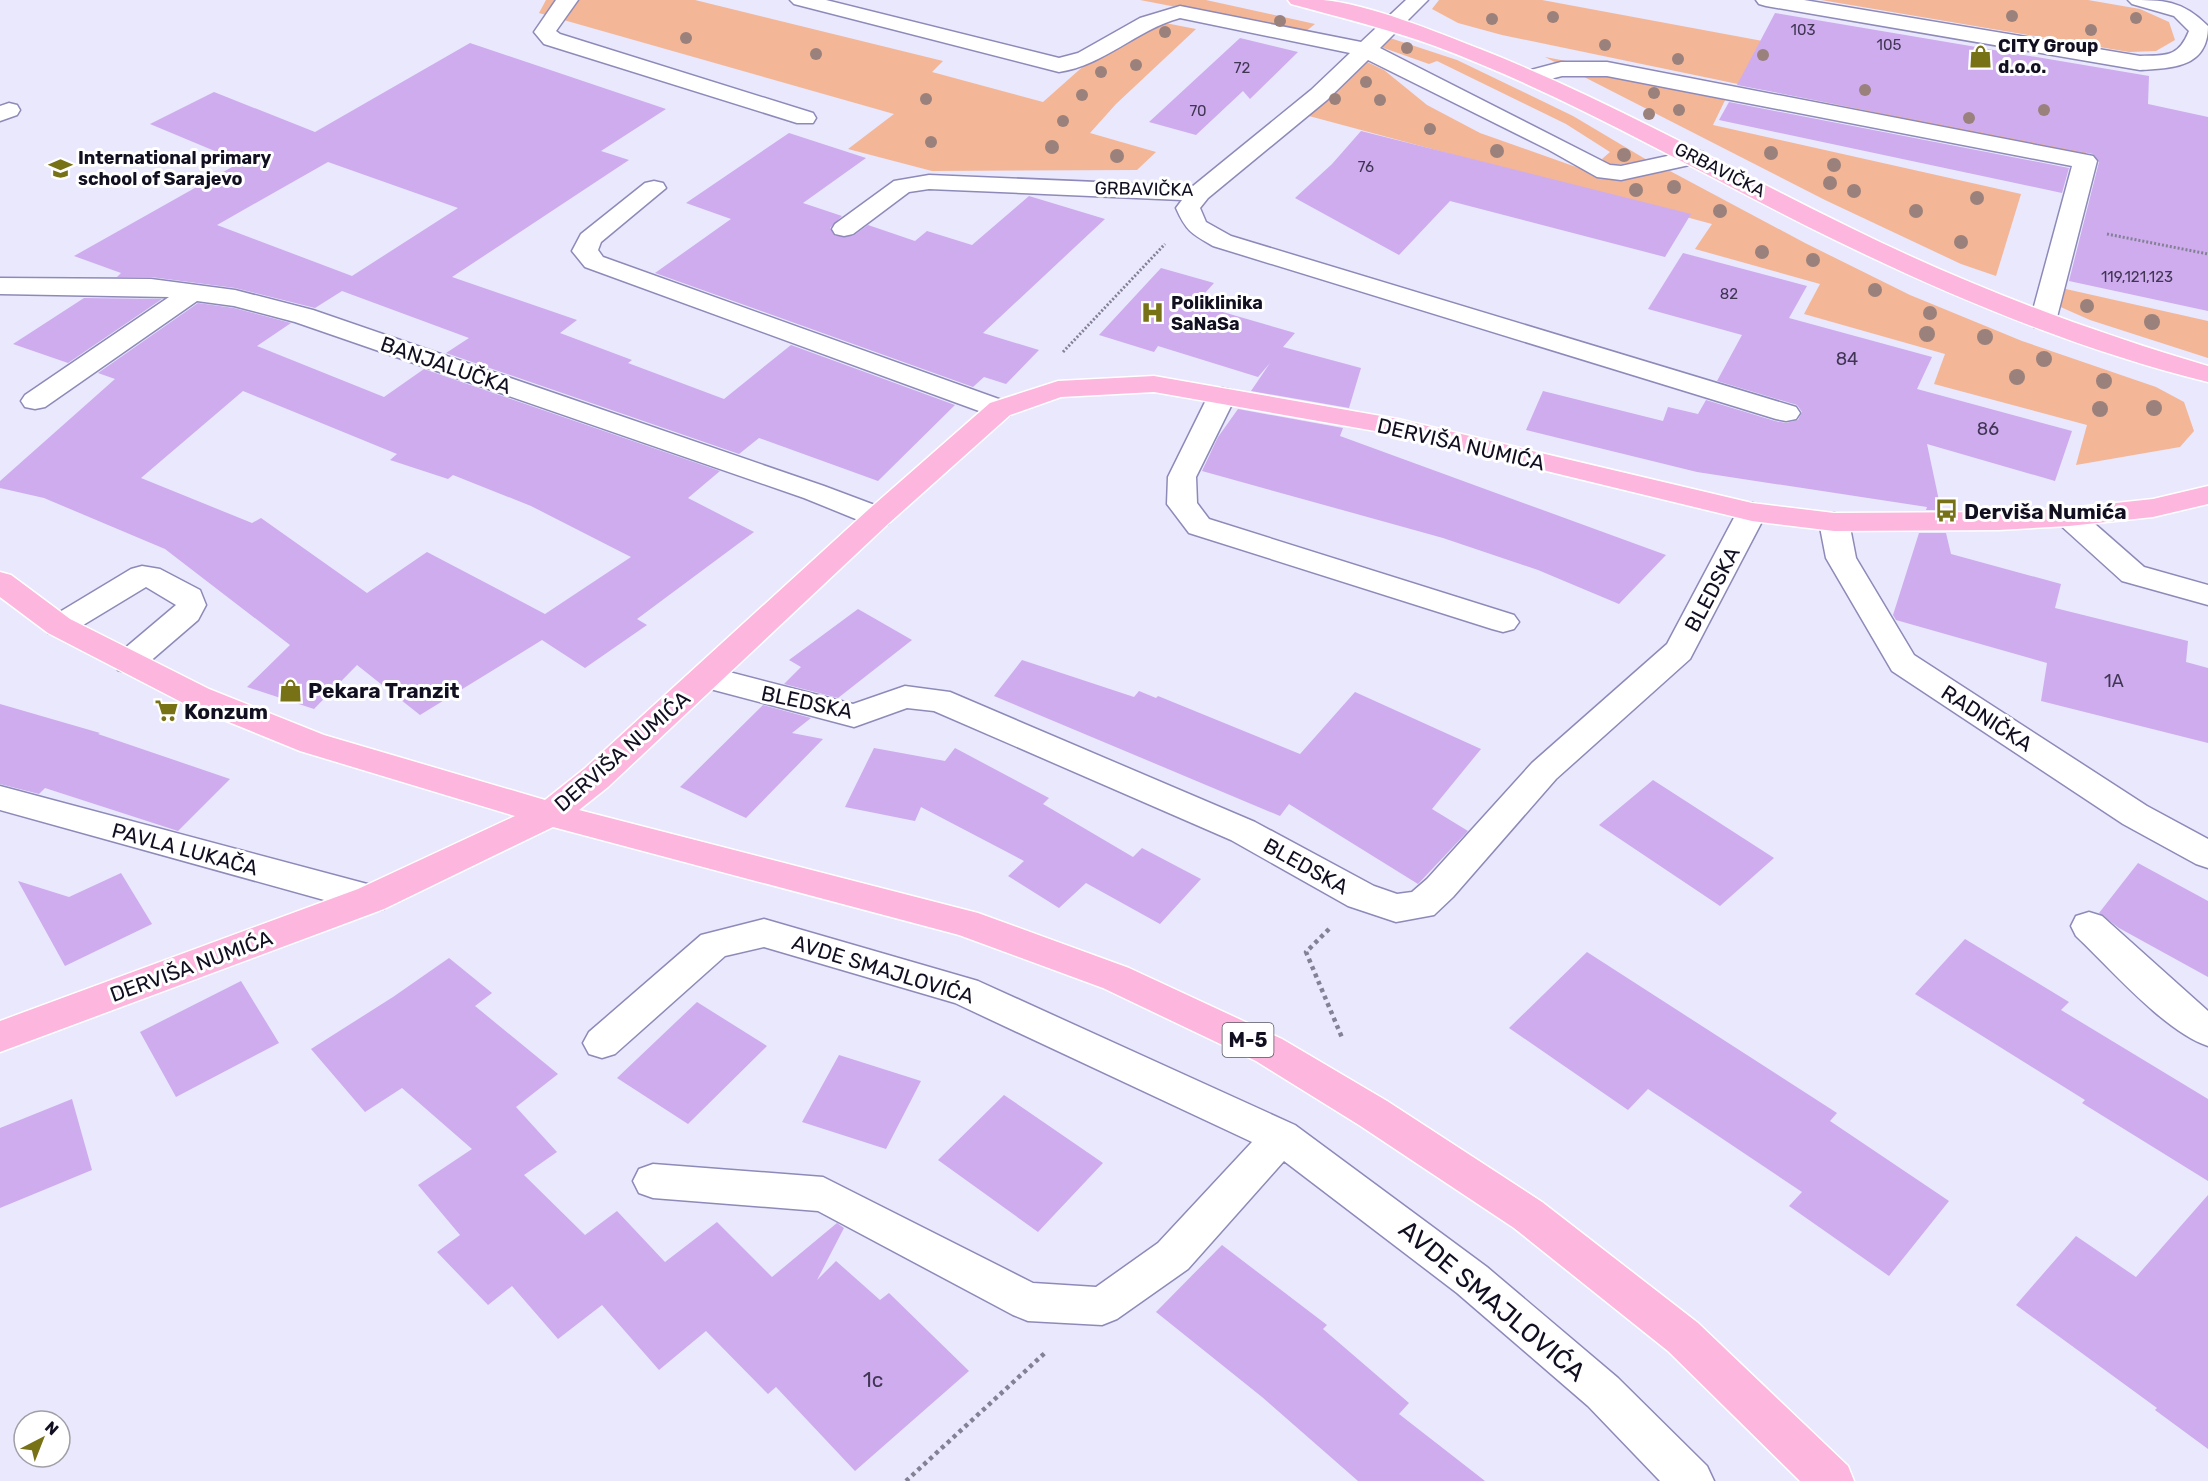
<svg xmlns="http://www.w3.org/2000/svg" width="2208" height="1481" font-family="Rubik,sans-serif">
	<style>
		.green { fill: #f3b697 }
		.building { fill: #ceacee; fill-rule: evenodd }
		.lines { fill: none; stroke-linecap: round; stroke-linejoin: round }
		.minor-casing { stroke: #8d8ab9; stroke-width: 3 }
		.major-casing { stroke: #fff; stroke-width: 3 }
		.path-far1 { stroke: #838194; stroke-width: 3; stroke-dasharray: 2 2; stroke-linecap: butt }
		.path { stroke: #838194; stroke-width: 4.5; stroke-dasharray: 4 4; stroke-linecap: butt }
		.minor { fill: #fff; fill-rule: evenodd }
		.major { fill: #fdb6dd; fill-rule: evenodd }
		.tree { fill: #9b817c }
		.labels { text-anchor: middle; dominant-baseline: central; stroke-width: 6; stroke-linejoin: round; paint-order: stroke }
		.far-number-label { font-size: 15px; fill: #403654 }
		.far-poi-label { font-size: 18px; font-weight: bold; fill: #110f20; stroke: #fff; text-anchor: start }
		.far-street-label { font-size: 18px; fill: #110f20; stroke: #fff }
		.number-label { font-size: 18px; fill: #403654 }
		.shield { fill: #fff; stroke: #585763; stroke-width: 1.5 }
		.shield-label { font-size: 20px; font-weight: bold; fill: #110f20 }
		.street-label { font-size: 21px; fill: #110f20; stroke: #fff }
		.poi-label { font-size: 21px; font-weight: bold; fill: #110f20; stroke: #fff; text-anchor: start }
		.near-number-label { font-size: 21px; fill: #403654 }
		.near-street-label { font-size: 26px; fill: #110f20; stroke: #fff }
	</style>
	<rect width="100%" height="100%" fill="#e9e8fd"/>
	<!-- green -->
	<path class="green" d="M546,0H695L943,61L932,72L1043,102L1123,31L1155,21L1196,29L1116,104L1090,133L1156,152L1137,170L932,171L848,149L894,114L539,13Z
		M1140,0H1206L1315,24L1305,32Z
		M1439,0H1542L2100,104L2085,156L1502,35L1458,23L1432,9Z
		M1821,0H2088L2140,9L2169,22L2175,40L2156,51L2129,52Z
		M1390,38L1457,60L1573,116L1647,160L1610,166L1602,159L1610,152L1566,124L1437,61L1429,64L1378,46Z
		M1545,57L1729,92L1713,125L2021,194L1996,276L1961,264L1825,200Z
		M1363,60L1384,70L1427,105L1480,133L1607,178L1670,171L1805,243L1910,295L2022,341L2156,387L2184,402L2194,431L2180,447L2076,465L2087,425L1934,384L1945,354L1804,314L1820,284L1695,249L1712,224L1309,116Z
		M2048,285L2208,321V358L2090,320L2056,305Z"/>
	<!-- building -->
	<path class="building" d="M1775,13L2149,76L2148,104L2208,117V311L2069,281L2099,162L2093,154L1737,85Z
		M1240,38L1298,52L1250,99L1243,91L1196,135L1149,122Z
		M470,43L666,109L601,151L629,160L452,277L577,320L560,333L632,360L628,363L724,399L791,345L955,405L878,481L759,438L739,454L446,353L469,338L342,291L315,308L235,288L151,277H117L121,273L74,256L241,162L150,124L214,92L315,132ZM328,162L458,208L352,276L217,225Z
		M1729,102L2069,168L2062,193L1719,120Z
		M1361,131L1691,214L1665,257L1450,201L1399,255L1295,198L1332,164Z
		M789,133L866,158L803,203L842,216L830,228L835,236H853L868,225L915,241L927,231L972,245L1029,196L1105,219L983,333L1039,350L1006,384L984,377L973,387L655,273L731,219L686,203Z
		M1683,253L1807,286L1789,318L1932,357L1917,389L2072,431L2055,481L1927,444L1941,510H1926L1927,507L1697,472L1526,430L1543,391L1663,421L1668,407L1698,414L1706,400L1775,421L1786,423L1798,420L1802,412L1797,405L1717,381L1742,335L1648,309Z
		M1161,268L1214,283L1195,304L1295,333L1283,347L1361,368L1349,408L1251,391L1270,363L1258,377L1158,346L1154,352L1099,335Z
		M84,298L162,299L68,363L13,344Z
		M198,303L234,308L291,323L257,346L384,397L424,369L720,471L688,498L754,532L637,619L647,625L585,668L542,640L420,715L357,665L314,709L247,687L290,645L165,549L44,498L0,488V481L115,379L98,373ZM243,391L397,454L390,460L448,479L453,475L531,506L631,557L545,614L427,552L367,593L261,518L252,523L141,478Z
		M1238,409L1343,428L1340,436L1666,555L1619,604L1538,570L1443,538L1202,471L1218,437Z
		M1919,533H1946L1951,554L2061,584L2055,608L2188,641L2186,662L2208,668V743L2041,701L2047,663L1896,620L1893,615Z
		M858,609L912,640L838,698L784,684L801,667L789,660Z
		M1022,660L1134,697L1139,691L1156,698L1158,696L1300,754L1355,692L1481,749L1432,809L1468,831L1418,884L1289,804L1280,816L994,696Z
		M0,704L100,733L98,734L230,779L178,831L45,788L39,794L0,784Z
		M763,705L811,718L792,733L823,739L746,818L680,787Z
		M874,748L945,761L955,748L1049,798L1043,804L1133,857L1142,848L1201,879L1160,924L1086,883L1059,908L1008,876L1024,861L921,807L915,821L845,807Z
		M1653,780L1774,858L1720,906L1599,825Z
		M2138,863L2208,901V977L2119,928L2099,913Z
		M121,873L152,924L65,966L18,881L69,897Z
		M1965,939L2069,1002L2061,1010L2208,1099V1181L2082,1103L2085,1100L1915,994Z
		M1587,952L1837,1113L1830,1121L1949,1201L1889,1276L1789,1206L1802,1192L1648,1089L1628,1110L1509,1028Z
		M449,958L492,993L475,1006L558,1074L516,1107L557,1152L524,1175L585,1235L617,1211L665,1262L717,1222L772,1277L837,1223L844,1228L817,1280L836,1261L880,1300L889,1293L969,1371L855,1471L776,1387L768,1394L706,1331L659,1370L602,1305L558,1339L512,1286L488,1305L437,1252L460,1235L418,1185L472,1149L402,1088L365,1112L311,1049L393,997Z
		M241,981L279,1043L176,1097L140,1032Z
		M697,1002L767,1046L688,1124L617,1078Z
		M839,1055L921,1081L886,1149L802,1122Z
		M1004,1095L1103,1163L1038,1232L938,1160Z
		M72,1099L92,1170L0,1208V1128Z
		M2208,1195V1449L2155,1410L2157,1408L2016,1305L2076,1236L2136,1277Z
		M1222,1245L1327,1325L1323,1329L1409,1403L1399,1414L1485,1481H1358L1262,1397L1156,1312Z"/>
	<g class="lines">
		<defs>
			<path id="minor" d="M556,0H578L556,31L560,34L813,113L816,118L813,123H797L544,44L534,32Z
				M790,0H826L1059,58L1078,53L1140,18L1180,6L1361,42L1406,0H1428L1380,48L1610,165L1621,166L1695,150L1703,152L1707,157L1703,162L1621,180L1597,177L1549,150L1368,60L1327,100L1208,198L1200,208L1206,222L1231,236L1796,407L1800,413L1796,419L1786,421L1776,419L1213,246C1192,234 1186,231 1176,208L1182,200L929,189L909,192L853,234L844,236L835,234L832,229L835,224L894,181L929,175L1193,186L1311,90L1350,53L1180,18C1136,30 1105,65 1059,72L794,4Z
				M1756,0H1804L2140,56C2166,55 2178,58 2189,31L2174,16L2132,4L2128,0C2164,0 2182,0 2208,26C2208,68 2172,68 2140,70L1766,6L1759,4Z
				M1561,62H1607L2093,156L2097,161L2056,321L2052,327L2043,329L2034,327L2030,321L2072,166L1607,76H1562L1531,84L1523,82L1520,77L1523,72Z
				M9,103L17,105L20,110L17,115L0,121V106Z
				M654,181L663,183L666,188L601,242L598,250L603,257L1010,403L1014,409L1010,415L1000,417L990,415L585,267L572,251L581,234L645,183Z
				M0,278L151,279L235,290L313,310L824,486L888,510L893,517L888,524L878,526L868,524L804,498L295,322L234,306L197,301L45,407L35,409L25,407L21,401L25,395L169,297L0,294Z
				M1222,388L1232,390L1236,396L1196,477L1197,503L1209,519L1514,615L1519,622L1514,629L1503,632L1492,629L1189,533L1167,504L1168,477L1208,396L1212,390Z
				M1752,503L1762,505L1767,512L1690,659L1556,779L1453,897L1434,915L1396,922L1348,906L1231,840L934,711L907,708L854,727L695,685L690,677L695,669L706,666L853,704L905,686L950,692L1255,822L1374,886L1397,894L1412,892L1427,879L1532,763L1667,644L1737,512L1742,505Z
				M2069,508L2079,510L2144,567L2208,585V605L2122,581L2059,524L2054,517L2059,510Z
				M1834,513L1844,515L1849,522L1856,558L1914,655L2147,806L2208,839V868L2196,864L2123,824L1892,671L1826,558L1819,522L1824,515Z
				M142,566L160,569L200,590L206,605L198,620L140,670L129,673L118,670L113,662L118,654L176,605L146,587L70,633L59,636L48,633L43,626L48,619L131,569Z
				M0,786L371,885L384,889L389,899L384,909L371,913L0,810Z
				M2089,912L2102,916L2208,1011V1046C2165,1032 2110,968 2076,936L2071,926L2076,916Z
				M764,919L978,981L1295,1125L1487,1267L1618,1378L1707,1466L1714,1481H1660L1588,1406L1457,1293L1284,1161L1188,1269L1117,1319L1102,1325L1028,1321L1013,1315L818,1211L653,1198L639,1193L633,1181L639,1169L653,1164L823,1177L1033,1283L1096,1287L1158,1243L1252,1142L955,1003L764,947L725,956L615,1054L602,1058L589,1054L583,1043L589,1032L701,935Z"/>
			<path id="major" d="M1288,0C1299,0 1311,0 1323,0C1368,4 1437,32 1480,49C1607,99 1726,167 1849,227C1964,284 2085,330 2208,366V382C2079,350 1954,298 1835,240C1702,175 1574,98 1435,46C1388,29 1339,17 1291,4Z
				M1154,376L1398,419L1752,503L1834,513L1999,512L2069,508L2153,499L2208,486V504L2153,517L2069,526L1999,530L1834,531L1752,521L1398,435L1154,392L1061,397L1010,415L888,524L608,787L579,810L978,913L1129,968L1282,1039L1387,1101L1542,1202L1698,1323L1848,1466L1854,1481H1800L1668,1351L1514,1228L1359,1125L1256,1061L1103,988L959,935L553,827L384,909L0,1052V1021L358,889L515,816L300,751L187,705L48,633L0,597V572L11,575L70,619L209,689L324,735L545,800L584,769L868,510L990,403L1058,381Z"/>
		</defs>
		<!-- minor casing -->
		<use href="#minor" class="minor-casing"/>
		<!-- major casing -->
		<use href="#major" class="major-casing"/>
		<!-- path-far1 -->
		<path class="path-far1" d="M2107,234L2208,254
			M1063,352L1165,244"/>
		<!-- path -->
		<path class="path" d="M1329,929L1306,952L1343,1040
			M906,1481L1047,1351"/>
		<!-- minor -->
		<use href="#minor" class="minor"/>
		<!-- major -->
		<use href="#major" class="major"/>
	</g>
	<!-- trees -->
	<g class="tree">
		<circle cx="2012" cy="16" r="6"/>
		<circle cx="1553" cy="17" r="6"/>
		<circle cx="2136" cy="18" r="6"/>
		<circle cx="1492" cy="19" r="6"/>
		<circle cx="1280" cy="21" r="6"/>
		<circle cx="2091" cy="30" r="6"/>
		<circle cx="1165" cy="32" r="6"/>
		<circle cx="686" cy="38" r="6"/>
		<circle cx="1605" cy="45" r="6"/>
		<circle cx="1407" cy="48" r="6"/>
		<circle cx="816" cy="54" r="6"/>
		<circle cx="1763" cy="55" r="6"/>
		<circle cx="1678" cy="59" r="6"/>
		<circle cx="1136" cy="65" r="6"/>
		<circle cx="1101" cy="72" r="6"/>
		<circle cx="1366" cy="82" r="6"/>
		<circle cx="1865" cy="90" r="6"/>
		<circle cx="1654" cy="93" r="6"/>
		<circle cx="1082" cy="95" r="6"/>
		<circle cx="926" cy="99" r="6"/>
		<circle cx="1335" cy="99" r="6"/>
		<circle cx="1380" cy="100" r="6"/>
		<circle cx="1679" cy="110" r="6"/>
		<circle cx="2044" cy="110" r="6"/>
		<circle cx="1649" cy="114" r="6"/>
		<circle cx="1969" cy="118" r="6"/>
		<circle cx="1063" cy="121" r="6"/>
		<circle cx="1430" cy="129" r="6"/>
		<circle cx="931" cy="142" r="6"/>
		<circle cx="1052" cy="147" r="7"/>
		<circle cx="1497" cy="151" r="7"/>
		<circle cx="1771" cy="153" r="7"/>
		<circle cx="1624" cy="155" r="7"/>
		<circle cx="1117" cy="156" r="7"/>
		<circle cx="1834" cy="165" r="7"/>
		<circle cx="1830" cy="183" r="7"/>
		<circle cx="1674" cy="187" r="7"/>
		<circle cx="1636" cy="190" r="7"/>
		<circle cx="1854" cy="191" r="7"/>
		<circle cx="1977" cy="198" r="7"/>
		<circle cx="1720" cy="211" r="7"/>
		<circle cx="1916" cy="211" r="7"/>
		<circle cx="1961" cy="242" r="7"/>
		<circle cx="1762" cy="252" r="7"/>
		<circle cx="1813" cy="260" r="7"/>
		<circle cx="1875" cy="290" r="7"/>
		<circle cx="2087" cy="306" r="7"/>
		<circle cx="1930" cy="313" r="7"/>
		<circle cx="2152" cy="322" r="8"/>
		<circle cx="1927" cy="334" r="8"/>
		<circle cx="1985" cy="337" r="8"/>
		<circle cx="2044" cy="359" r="8"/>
		<circle cx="2017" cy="377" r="8"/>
		<circle cx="2104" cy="381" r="8"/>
		<circle cx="2154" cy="408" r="8"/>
		<circle cx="2100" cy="409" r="8"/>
	</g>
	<!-- icons -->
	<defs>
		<symbol id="shop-bare" viewBox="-9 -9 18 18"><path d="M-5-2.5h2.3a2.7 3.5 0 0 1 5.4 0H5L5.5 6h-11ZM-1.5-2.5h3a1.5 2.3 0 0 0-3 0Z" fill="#767215" stroke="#fff" stroke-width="2.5" paint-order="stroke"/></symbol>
		<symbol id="school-bare" viewBox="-9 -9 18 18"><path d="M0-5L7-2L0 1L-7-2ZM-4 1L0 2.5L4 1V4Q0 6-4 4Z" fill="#767215" stroke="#fff" stroke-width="2.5" paint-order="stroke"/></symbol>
		<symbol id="hospital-bare" viewBox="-9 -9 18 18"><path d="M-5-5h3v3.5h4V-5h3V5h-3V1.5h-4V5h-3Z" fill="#767215" stroke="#fff" stroke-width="2.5" paint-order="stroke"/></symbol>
		<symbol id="bus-bare" viewBox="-9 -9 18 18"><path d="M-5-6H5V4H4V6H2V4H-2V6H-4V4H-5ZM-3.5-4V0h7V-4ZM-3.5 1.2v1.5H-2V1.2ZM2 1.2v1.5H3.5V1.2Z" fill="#767215" stroke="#fff" stroke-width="2.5" paint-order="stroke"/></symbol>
		<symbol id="supermarket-bare" viewBox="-9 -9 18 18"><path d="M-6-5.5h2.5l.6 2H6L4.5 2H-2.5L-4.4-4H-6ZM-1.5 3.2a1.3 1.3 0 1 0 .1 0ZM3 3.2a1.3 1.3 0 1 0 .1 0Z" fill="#767215" stroke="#fff" stroke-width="2.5" paint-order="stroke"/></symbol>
	</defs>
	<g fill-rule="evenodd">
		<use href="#shop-bare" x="1964" y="40" width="33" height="33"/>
		<use href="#school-bare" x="44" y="152" width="33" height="33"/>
		<use href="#hospital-bare" x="1136" y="296" width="33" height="33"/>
		<use href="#bus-bare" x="1930" y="494" width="33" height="33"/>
		<use href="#shop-bare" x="274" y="674" width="33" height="33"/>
		<use href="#supermarket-bare" x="150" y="694" width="33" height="33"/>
	</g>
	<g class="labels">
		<!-- far-number labels -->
		<g class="far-number-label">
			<text x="1803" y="30">103</text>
			<text x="1889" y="45">105</text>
			<text x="1242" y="68">72</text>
			<text x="1198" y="111">70</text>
			<text x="1366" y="167">76</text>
			<text x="2137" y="277">119,121,123</text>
			<text x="1729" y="294">82</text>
		</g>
		<!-- far-poi labels -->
		<g class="far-poi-label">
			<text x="1998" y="46">CITY Group<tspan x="1998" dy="21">d.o.o.</tspan></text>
			<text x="78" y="158">International primary<tspan x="78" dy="21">school of Sarajevo</tspan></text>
			<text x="1171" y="303">Poliklinika<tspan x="1171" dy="21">SaNaSa</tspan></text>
		</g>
		<!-- far-street labels -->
		<g class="far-street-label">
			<text transform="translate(1720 170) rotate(27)">GRBAVIČKA</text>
			<text transform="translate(1144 189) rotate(1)">GRBAVIČKA</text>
		</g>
		<!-- number labels -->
		<g class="number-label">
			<text x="1847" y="359">84</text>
			<text x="1988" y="429">86</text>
			<text x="2114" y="681">1A</text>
		</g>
		<!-- shield labels -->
		<rect class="shield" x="1222.5" y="1023" width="51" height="34" rx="4.5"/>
		<g class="shield-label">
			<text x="1248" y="1040">M-5</text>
		</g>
		<!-- street labels -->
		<g class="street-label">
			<text transform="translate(446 365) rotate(19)">BANJALUČKA</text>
			<text transform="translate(1461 444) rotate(13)">DERVIŠA NUMIĆA</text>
			<text transform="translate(1712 589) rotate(-62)">BLEDSKA</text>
			<text transform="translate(807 702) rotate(12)">BLEDSKA</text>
			<text transform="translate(1987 718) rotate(33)">RADNIČKA</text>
			<text transform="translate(622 751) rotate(-41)">DERVIŠA NUMIĆA</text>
			<text transform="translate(185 849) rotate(15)">PAVLA LUKAČA</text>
			<text transform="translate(1306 866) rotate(29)">BLEDSKA</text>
			<text transform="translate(191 966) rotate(-20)">DERVIŠA NUMIĆA</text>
			<text transform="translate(883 969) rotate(17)">AVDE SMAJLOVIĆA</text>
		</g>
		<!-- poi labels -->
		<g class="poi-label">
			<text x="1964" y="511">Derviša Numića</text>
			<text x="308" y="690">Pekara Tranzit</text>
			<text x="184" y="711">Konzum</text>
		</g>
		<!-- near-number labels -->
		<g class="near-number-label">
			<text x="873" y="1379">1c</text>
		</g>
		<!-- near-street labels -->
		<g class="near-street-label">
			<text transform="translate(1492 1301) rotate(40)">AVDE SMAJLOVIĆA</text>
		</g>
	</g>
	<!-- north arrow -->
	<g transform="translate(42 1439) rotate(42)"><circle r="28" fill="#ffffff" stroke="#a09fa6" stroke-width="1.5"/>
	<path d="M0-4.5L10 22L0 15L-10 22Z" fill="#767215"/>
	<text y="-9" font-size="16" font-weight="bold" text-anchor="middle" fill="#110f20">N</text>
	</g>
</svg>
